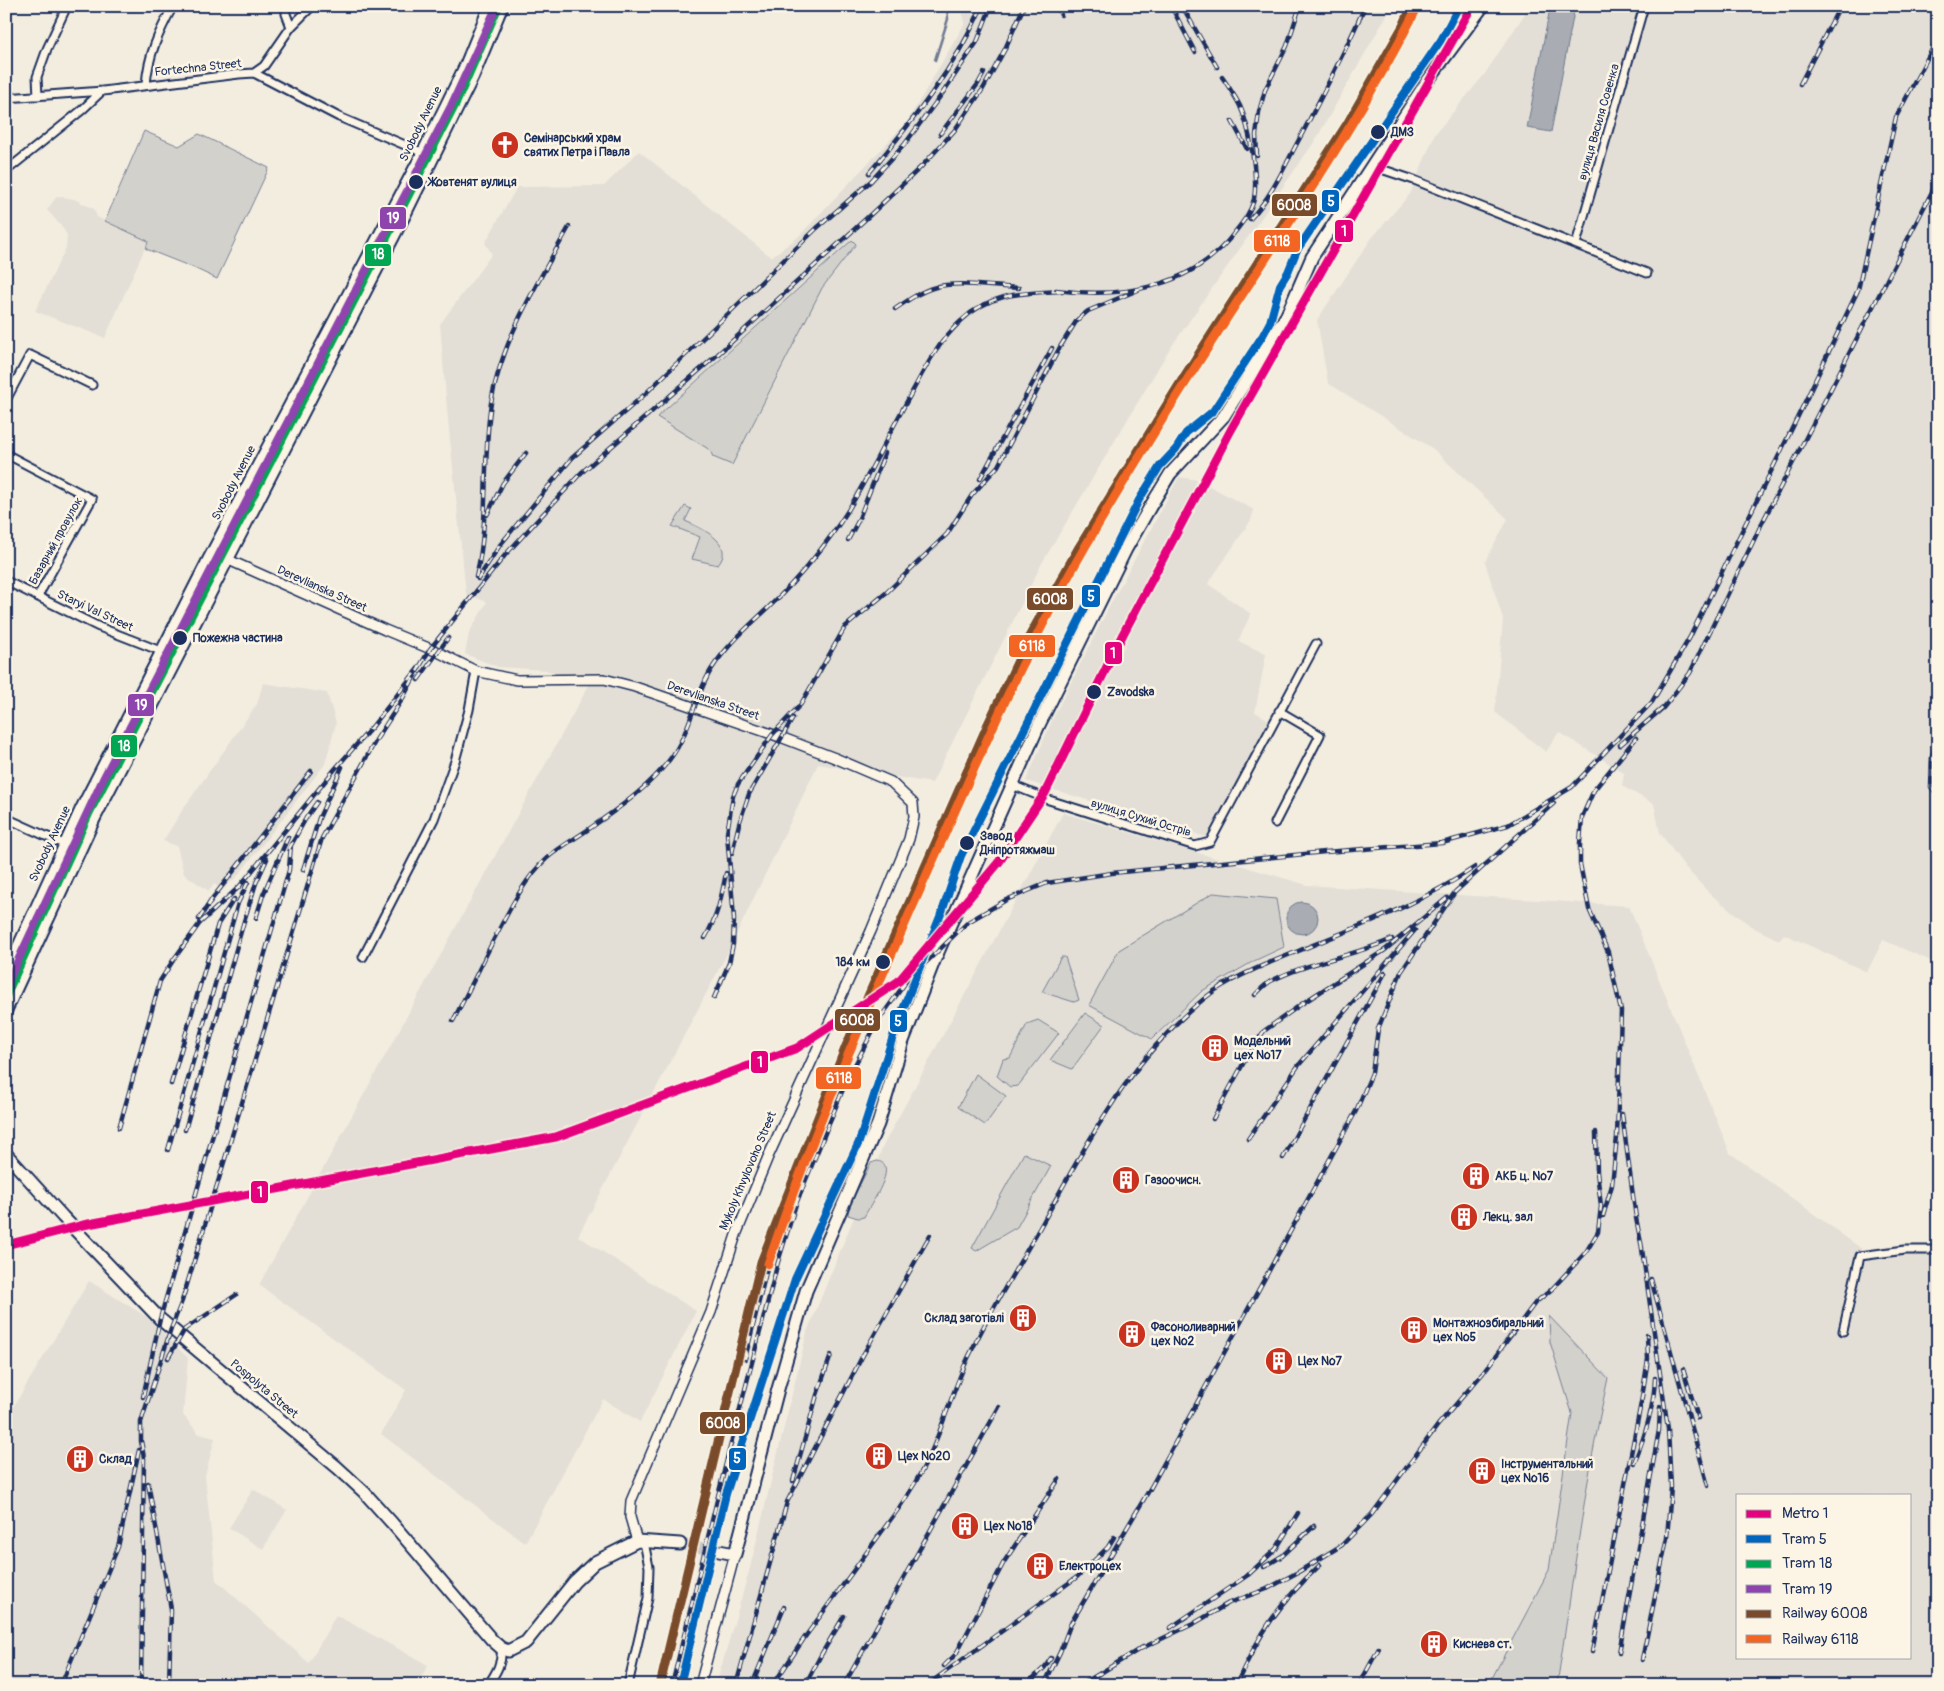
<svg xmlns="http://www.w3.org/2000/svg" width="1944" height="1691" font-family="Pangolin,sans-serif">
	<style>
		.built { fill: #e3dfd6; fill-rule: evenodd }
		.green { fill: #d3d1cc; stroke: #778095 }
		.water { fill: #a9acb3; stroke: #707a91 }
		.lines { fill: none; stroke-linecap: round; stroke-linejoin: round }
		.stream { stroke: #707a91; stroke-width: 2.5 }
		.trunk-tunnel { stroke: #c8c7c6; stroke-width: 11; stroke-dasharray: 11 5.5; stroke-linecap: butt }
		.minor-casing { stroke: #1b2f5e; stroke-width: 11 }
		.tertiary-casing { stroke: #1b2f5e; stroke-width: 12 }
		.trunk-casing { stroke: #1b2f5e; stroke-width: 15 }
		.minor { stroke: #fcf5e5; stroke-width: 7 }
		.tertiary { stroke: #fcf5e5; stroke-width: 9 }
		.trunk { stroke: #fcf5e5; stroke-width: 11 }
		.rail-casing { stroke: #1b2f5e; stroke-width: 4.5 }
		.rail { stroke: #fcf5e5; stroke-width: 2.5; stroke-dasharray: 8; stroke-linecap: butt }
		.rail-1-casing { stroke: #fcf5e5; stroke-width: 12 }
		.rail-2-casing { stroke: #fcf5e5; stroke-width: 12 }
		.rail-1 { stroke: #7a4b2a; stroke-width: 9 }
		.rail-2 { stroke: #f26522; stroke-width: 9 }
		.tram-1-casing { stroke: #fcf5e5; stroke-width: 11 }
		.tram-2-casing { stroke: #fcf5e5; stroke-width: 11 }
		.tram-3-casing { stroke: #fcf5e5; stroke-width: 11 }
		.tram-1 { stroke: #0065bd; stroke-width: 8 }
		.tram-2 { stroke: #00a651; stroke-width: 8 }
		.tram-3 { stroke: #8e44ad; stroke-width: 8 }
		.metro-1-casing { stroke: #fcf5e5; stroke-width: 12 }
		.metro-1 { stroke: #e5007d; stroke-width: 9 }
		.stop-dot { fill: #1b2f5e; stroke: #fcf5e5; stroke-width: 2 }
		.labels { text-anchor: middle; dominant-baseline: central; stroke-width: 5; stroke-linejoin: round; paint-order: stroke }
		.street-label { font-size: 12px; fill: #1b2f5e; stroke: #fcf5e5 }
		.stop-label { font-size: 12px; font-weight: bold; fill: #1b2f5e; stroke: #fcf5e5; text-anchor: start }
		.poi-label { font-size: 12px; font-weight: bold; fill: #1b2f5e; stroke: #fcf5e5; text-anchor: start }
		.line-badge { stroke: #fcf5e5; stroke-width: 2 }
		.badge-label { font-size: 14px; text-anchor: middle; font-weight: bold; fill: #fff }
	</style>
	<rect width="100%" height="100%" fill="#f3ede0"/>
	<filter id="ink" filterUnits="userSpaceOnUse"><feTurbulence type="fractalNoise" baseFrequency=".02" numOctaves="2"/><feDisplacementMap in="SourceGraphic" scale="10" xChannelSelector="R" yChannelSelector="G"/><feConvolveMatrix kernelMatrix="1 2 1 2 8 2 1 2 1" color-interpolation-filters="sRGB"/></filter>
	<g filter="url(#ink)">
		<!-- built -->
		<path class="built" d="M961,6H1392L1315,141L1169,350L1042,563L932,783L818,764L726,956L578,1236L696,1311L640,1422L603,1399L525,1543L381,1434L406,1390L259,1285L589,685L546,670L498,667L465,654L469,633L487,602L466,594L447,410L440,324L492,254L485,243L517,187L604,186L639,151L771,257L798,237L907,122L965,23Z
			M1530,6H1938V964L1883,940L1867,972L1784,934L1779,940L1752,927L1708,892L1685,867L1660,833L1654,804L1622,786L1624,773L1559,732L1546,752L1495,712L1503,619L1485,562L1508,519L1432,448L1328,383L1317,320L1371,239L1410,194L1435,134L1484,75Z
			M57,196L74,199L94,209L97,217L148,241L105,338L35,311L66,248L67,235L62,227L47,210Z
			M1179,477L1198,480L1254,510L1251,520L1208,584L1251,614L1238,641L1266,654L1255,712L1271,721L1209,838L1026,781L1054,716L1110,605Z
			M263,683L327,693L336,723L325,764L237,877L222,890L214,884L209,891L184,874L177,846L163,841L183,809L257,704Z
			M1063,813L1307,885L1629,906L1730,1153L1870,1255L1938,1253V1685H716L750,1568L807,1332L884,1144ZM1738,1495H1910V1657H1738Z
			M89,1281L147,1317L188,1358L183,1415L199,1434L215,1438L205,1476L216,1580L309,1663L336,1615L428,1665L417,1685H6V1428L12,1409Z
			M253,1489L287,1510L263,1549L229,1528Z"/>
		<!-- green -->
		<path class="green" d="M144,131L179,146L199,134L269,168L217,279L194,268L146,249L148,241L105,221Z
			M852,240L856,244L822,288L732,465L713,457L710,450L657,417Z
			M685,506L691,509L685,521C699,527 737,543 718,565L692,559L700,537L672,526Z
			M1213,893L1276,899L1284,947L1254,961L1202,991L1152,1039L1089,1005L1119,950Z
			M1061,957H1065L1079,1000L1074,1002L1042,992Z
			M1085,1013L1104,1025L1072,1069L1050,1060Z
			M1038,1020L1059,1033L1018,1086L1010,1087L997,1076L1003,1059L1010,1058L1027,1024Z
			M976,1074L1006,1096L985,1125L958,1107Z
			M1024,1153L1051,1166L1017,1227L976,1251L972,1248Z
			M877,1161C900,1164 870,1205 864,1217L858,1218L848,1215L849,1206L871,1163Z
			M1549,1316L1608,1378C1585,1479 1573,1583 1557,1685H1495L1490,1682L1549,1570L1572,1413L1550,1342Z"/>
		<!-- water -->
		<path class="water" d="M1555,6L1575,7L1551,132L1527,128L1550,8L1555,9Z
			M1286 918a16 16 0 1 1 32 0a16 16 0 1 1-32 0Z"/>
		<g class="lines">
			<!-- stream -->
			<path class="stream" d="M935,60L948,19L947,6"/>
			<!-- trunk-tunnel -->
			<path class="trunk-tunnel" d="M680,1544L719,1551"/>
			<defs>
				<path id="minor" d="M286,6V14L291,27
					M254,73L264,66L291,27L312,6
					M146,85C148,55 159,32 173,6
					M38,96L37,77L47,49L67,6
					M6,98L103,91L239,74L254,73L339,117L426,154
					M1372,166L1414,180L1647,273
					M6,171L82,110L102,91
					M1576,244L1644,6
					M6,400L30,355L92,385
					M6,454L92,499L38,596
					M6,581L99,627L176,657
					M1012,785L1049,800L1195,846L1210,842L1316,644
					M6,818L79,851
					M1275,823L1320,735L1279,711
					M363,957L434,819L455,761L469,710L476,671
					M1843,1331L1860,1256L1905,1250H1938
					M488,1685C496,1673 503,1662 501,1648
					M628,1685L648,1598L649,1567L644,1542"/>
				<path id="tertiary" d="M213,553L385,630L438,652L476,671L517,680L604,679L635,687L783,738L835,758L891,782L913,803L914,817L909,839L871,931L768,1157L736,1235L711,1312L631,1501L630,1517L637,1541
					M700,1685L735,1554"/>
				<path id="trunk" d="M6,974L81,810L208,561L423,153L465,67L490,6
					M6,1010L95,817L405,214L473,76L502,6
					M6,1154L63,1217L160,1319L338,1468L364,1492L392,1523L492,1640L501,1648L508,1651L526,1642L574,1582L595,1562L637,1541L680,1544
					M719,1551L735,1554L778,1389L806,1291L878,1124L903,1041L934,961L1039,725L1126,549L1150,507L1170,474L1224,416L1287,315L1312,257L1426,83L1483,6"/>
			</defs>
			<!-- minor casing -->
			<use href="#minor" class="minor-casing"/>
			<!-- tertiary casing -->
			<use href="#tertiary" class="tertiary-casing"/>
			<!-- trunk casing -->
			<use href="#trunk" class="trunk-casing"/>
			<!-- minor -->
			<use href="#minor" class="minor"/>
			<!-- tertiary -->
			<use href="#tertiary" class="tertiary"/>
			<!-- trunk -->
			<use href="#trunk" class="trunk"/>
			<defs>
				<path id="rail" d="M1057,6L1061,15
					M1171,6L1195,52
					M1182,6L1217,67
					M1820,10L1823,6
					M1800,84L1840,6
					M1232,121L1247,149
					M940,134L978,84L984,73
					M1257,156L1256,135L1259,112L1265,90L1287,46L1300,6
					M869,173C912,122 955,68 982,6
					M1250,219C1273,195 1286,163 1302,134C1324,92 1346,50 1365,6
					M1056,290C1122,299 1193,288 1235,232C1243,222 1251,212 1254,199C1258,176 1250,128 1240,106C1235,96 1228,86 1222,77
					M895,309C908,300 921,291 936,287C954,281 999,287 1019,288
					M980,479L1052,348
					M487,515L503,483L526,453
					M848,540L858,521L885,453
					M476,577C490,520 482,461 491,403C502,339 538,282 569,227
					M478,579L500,545L572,458L644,395L817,228L871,181L904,145L942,94L977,42L991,6
					M420,666L430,649L506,554L581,473L717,355L870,215L922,166L954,131L983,89L1005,49L1024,6
					M418,680L448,638
					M1938,738L1932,757L1931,787L1938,795
					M1620,745L1664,707L1690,673L1761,525L1938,180
					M289,849L306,818L317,802
					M732,853L739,824L749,794L793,718
					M303,870L319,818L342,767
					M256,918L263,895L288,837
					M199,919L212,899L311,771
					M705,938C718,915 721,899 726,873
					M1255,995C1260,990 1266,983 1273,980C1311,961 1354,956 1392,939
					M714,998L729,963L733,944L734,919L727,833L733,796L738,784L772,735L801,704L845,627L887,592L947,534L972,495L998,466L1060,347L1077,320L1088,311L1138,290
					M453,1021C467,994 480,968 493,941C508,913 523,880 547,858C562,845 580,836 596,824C623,805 650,786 670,759C690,733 694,698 711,670C726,646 748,627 768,608C798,579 825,547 847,512C870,474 889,433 911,394C925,368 939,341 961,321C991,292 1024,293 1062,291
					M171,1084L218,924L234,899
					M1622,1114L1636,1218L1642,1248
					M1213,1119L1249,1053L1264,1031L1303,1003L1385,950L1447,898
					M119,1128L160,981L174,959L200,923L239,887L335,769L372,727L420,666L403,698L376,740L322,838L182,1301L171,1329L141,1422V1441L144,1458L141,1685
					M185,1130L244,921L256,883L267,859
					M1248,1139L1298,1066L1415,930
					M168,1150L238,903L248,882
					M1283,1158L1385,973
					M1603,1216L1612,1185L1617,1137L1621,1011L1608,952L1589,909L1580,864V843L1582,817L1594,790L1636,738
					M1641,1242L1668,1429L1671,1487L1667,1538L1642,1660
					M1651,1279L1708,1486
					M168,1358L185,1329L236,1295
					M745,1359L768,1264
					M1683,1369L1698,1418
					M143,1397L160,1319L289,870L291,844
					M1634,1463C1645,1436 1654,1408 1655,1378
					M793,1481L817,1395L831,1355
					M148,1483L171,1609L169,1685
					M1264,1567L1282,1556L1314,1526
					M1170,1628L1248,1575L1276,1549L1298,1513
					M1138,1650L1193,1624L1229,1603L1267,1589L1300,1571L1342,1545L1372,1514L1438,1425L1483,1373L1535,1303L1552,1289L1586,1252L1598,1232L1601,1206L1597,1172L1596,1132
					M1592,1652L1641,1403L1648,1359L1647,1335
					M1619,1653L1659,1430L1660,1407
					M944,1666L956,1654L1004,1562L1059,1479
					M61,1685L118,1547L139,1450
					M672,1685L727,1459L778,1262L796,1204L846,1082L878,1021L906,982L968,922L1006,900L1047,883L1112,873L1325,852L1442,843L1508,825L1572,787L1652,702L1690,637L1804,404L1858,290L1896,117L1938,38
					M736,1685L787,1502L863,1355L930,1235
					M752,1685L784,1607
					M773,1685L805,1637L899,1508C909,1493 919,1477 927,1461C944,1426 953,1387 971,1352C992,1307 1019,1265 1043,1222C1091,1137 1134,1051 1214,991C1236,976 1271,962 1296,952C1356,927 1421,904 1475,867
					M805,1685L821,1655L844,1616
					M844,1685L999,1407
					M927,1685L1077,1577L1108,1547L1114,1537
					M1026,1685L1045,1667L1051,1658
					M1044,1685L1060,1652L1071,1623L1151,1487L1356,1111L1372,1073L1378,1029L1401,972L1455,892L1554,803
					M1081,1685L1143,1647
					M1236,1685C1259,1634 1279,1603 1320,1565
					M1359,1685L1379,1648"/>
			</defs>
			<!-- rail casing -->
			<use href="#rail" class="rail-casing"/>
			<!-- rail -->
			<use href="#rail" class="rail"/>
			<defs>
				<path id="rail-1" d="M660,1685L761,1262L846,1046L987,726L1030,635L1079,547L1185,375L1347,124L1403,26L1412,6"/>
				<path id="rail-2" d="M768,1264C812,1133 868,1007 924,881C974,768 1023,654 1085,547C1138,456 1194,368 1251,281C1310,191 1369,102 1418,6"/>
			</defs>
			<!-- rail-1 casing -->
			<use href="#rail-1" class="rail-1-casing"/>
			<!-- rail-2 casing -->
			<use href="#rail-2" class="rail-2-casing"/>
			<!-- rail-1 -->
			<use href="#rail-1" class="rail-1"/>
			<!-- rail-2 -->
			<use href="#rail-2" class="rail-2"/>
			<defs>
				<path id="tram-1" d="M680,1685L726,1494L795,1279L859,1142L897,1024L943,909L961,856L1139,500L1160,466L1176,449L1186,433L1213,411L1263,335L1270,322L1280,285L1288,272L1297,250L1441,40L1459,6"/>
				<path id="tram-2" d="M6,996L89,814L456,104L499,6"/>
				<path id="tram-3" d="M6,986L104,777L451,106L497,6"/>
			</defs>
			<!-- tram-1 casing -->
			<use href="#tram-1" class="tram-1-casing"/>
			<!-- tram-2 casing -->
			<use href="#tram-2" class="tram-2-casing"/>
			<!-- tram-3 casing -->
			<use href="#tram-3" class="tram-3-casing"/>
			<!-- tram-1 -->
			<use href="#tram-1" class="tram-1"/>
			<!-- tram-2 -->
			<use href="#tram-2" class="tram-2"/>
			<!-- tram-3 -->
			<use href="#tram-3" class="tram-3"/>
			<defs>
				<path id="metro-1" d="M6,1245L83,1225L556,1137L797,1048L899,981L999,862L1045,793L1123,634L1231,430L1472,6"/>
			</defs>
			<!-- metro-1 casing -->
			<use href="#metro-1" class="metro-1-casing"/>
			<!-- metro-1 -->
			<use href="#metro-1" class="metro-1"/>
		</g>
	</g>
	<!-- icons -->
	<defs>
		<symbol id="church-disc" viewBox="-11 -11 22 22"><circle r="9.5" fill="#c8321e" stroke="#fcf5e5"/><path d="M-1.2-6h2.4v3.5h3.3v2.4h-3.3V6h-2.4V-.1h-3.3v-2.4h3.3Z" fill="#fff"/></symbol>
		<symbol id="building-disc" viewBox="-11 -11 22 22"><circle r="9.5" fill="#c8321e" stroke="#fcf5e5"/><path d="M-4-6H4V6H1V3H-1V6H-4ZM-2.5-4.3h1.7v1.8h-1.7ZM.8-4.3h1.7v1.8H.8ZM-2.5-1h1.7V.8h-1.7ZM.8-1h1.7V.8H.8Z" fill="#fff"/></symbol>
	</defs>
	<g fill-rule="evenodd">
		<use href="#church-disc" x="489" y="129" width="32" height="32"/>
		<use href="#building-disc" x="1199" y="1032" width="32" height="32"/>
		<use href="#building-disc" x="1460" y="1160" width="32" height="32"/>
		<use href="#building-disc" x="1110" y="1164" width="32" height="32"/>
		<use href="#building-disc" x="1448" y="1201" width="32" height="32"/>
		<use href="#building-disc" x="1007" y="1302" width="32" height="32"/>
		<use href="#building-disc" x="1398" y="1314" width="32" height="32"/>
		<use href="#building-disc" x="1116" y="1318" width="32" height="32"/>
		<use href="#building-disc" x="1263" y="1345" width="32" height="32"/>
		<use href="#building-disc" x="863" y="1440" width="32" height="32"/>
		<use href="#building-disc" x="64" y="1443" width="32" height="32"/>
		<use href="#building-disc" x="1466" y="1455" width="32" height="32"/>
		<use href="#building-disc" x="949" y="1510" width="32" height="32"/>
		<use href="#building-disc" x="1024" y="1550" width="32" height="32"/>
		<use href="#building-disc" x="1418" y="1628" width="32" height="32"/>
	</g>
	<!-- markers -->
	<g class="stop-dot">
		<circle cx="1378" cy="132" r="8"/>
		<circle cx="416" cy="182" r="8"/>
		<circle cx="180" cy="638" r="8"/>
		<circle cx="1094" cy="692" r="8"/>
		<circle cx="967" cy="843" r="8"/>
		<circle cx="883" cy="962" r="8"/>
	</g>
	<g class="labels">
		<!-- street labels -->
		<g class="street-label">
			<text transform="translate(198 68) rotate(-6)">Fortechna Street</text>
			<text transform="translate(1599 122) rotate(-74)">вулиця Василя Совенка</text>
			<text transform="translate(421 124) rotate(-64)">Svobody Avenue</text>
			<text transform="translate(234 483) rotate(-63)">Svobody Avenue</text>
			<text transform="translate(56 541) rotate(-61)">Базарний провулок</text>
			<text transform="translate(322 589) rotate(24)">Derevlianska Street</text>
			<text transform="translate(95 611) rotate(25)">Staryi Val Street</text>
			<text transform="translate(713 701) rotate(19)">Derevlianska Street</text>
			<text transform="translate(1141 818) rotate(17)">вулиця Сухий Острів</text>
			<text transform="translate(50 844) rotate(-65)">Svobody Avenue</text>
			<text transform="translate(748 1171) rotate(-67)">Mykoly Khvylovoho Street</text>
			<text transform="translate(264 1389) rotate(40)">Pospolyta Street</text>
		</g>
		<!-- stop labels -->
		<g class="stop-label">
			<text x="1391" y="132">ДМЗ</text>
			<text x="429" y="182">Жовтенят вулиця</text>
			<text x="193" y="638">Пожежна частина</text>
			<text x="1107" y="692">Zavodska</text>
			<text x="980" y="836">Завод<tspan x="980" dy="14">Дніпротяжмаш</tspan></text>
			<text x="870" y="962" text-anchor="end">184 км</text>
		</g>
		<!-- poi labels -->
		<g class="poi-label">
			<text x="524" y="138">Семінарський храм<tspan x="524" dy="14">святих Петра і Павла</tspan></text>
			<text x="1234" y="1041">Модельний<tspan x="1234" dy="14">цех №17</tspan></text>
			<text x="1495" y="1176">АКБ ц. №7</text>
			<text x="1145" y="1180">Газоочисн.</text>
			<text x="1483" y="1217">Лекц. зал</text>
			<text x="1004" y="1318" text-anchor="end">Склад заготівлі</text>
			<text x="1433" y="1323">Монтажнозбиральний<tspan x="1433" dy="14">цех №5</tspan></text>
			<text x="1151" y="1327">Фасоноливарний<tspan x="1151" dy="14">цех №2</tspan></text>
			<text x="1298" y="1361">Цех №7</text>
			<text x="898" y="1456">Цех №20</text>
			<text x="99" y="1459">Склад</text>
			<text x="1501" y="1464">Інструментальний<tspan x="1501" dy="14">цех №16</tspan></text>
			<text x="984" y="1526">Цех №18</text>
			<text x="1059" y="1566">Електроцех</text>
			<text x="1453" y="1644">Киснева ст.</text>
		</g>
	</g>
	<g class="line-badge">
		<rect x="1321" y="189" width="19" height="24" rx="5" fill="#0065bd"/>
		<rect x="1271" y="193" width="47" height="24" rx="5" fill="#7a4b2a"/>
		<rect x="379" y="206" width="28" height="24" rx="5" fill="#8e44ad"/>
		<rect x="1334" y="219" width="20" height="24" rx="5" fill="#e5007d"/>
		<rect x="1253" y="229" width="48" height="24" rx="5" fill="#f26522"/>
		<rect x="364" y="243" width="28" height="24" rx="5" fill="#00a651"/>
		<rect x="1081" y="584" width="20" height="24" rx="5" fill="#0065bd"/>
		<rect x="1026" y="587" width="48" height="24" rx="5" fill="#7a4b2a"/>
		<rect x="1008" y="634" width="48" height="24" rx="5" fill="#f26522"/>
		<rect x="1104" y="641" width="19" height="24" rx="5" fill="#e5007d"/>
		<rect x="127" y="693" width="28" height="24" rx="5" fill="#8e44ad"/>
		<rect x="110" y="734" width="28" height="24" rx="5" fill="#00a651"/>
		<rect x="834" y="1008" width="47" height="24" rx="5" fill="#7a4b2a"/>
		<rect x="889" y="1009" width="19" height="24" rx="5" fill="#0065bd"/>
		<rect x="750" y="1050" width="19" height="24" rx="5" fill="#e5007d"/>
		<rect x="815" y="1066" width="47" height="24" rx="5" fill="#f26522"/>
		<rect x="250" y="1180" width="19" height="24" rx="5" fill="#e5007d"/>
		<rect x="699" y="1411" width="47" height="24" rx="5" fill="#7a4b2a"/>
		<rect x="728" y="1447" width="19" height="24" rx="5" fill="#0065bd"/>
	</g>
	<g class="badge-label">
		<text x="1331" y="206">5</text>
		<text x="1294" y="210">6008</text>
		<text x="393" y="223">19</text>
		<text x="1344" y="236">1</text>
		<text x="1277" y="246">6118</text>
		<text x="378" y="259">18</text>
		<text x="1091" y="601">5</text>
		<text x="1050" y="604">6008</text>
		<text x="1032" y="651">6118</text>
		<text x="1113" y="658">1</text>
		<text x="141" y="710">19</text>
		<text x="124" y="751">18</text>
		<text x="857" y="1025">6008</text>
		<text x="898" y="1026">5</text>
		<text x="760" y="1067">1</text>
		<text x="839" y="1083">6118</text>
		<text x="260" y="1197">1</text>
		<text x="723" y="1428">6008</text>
		<text x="737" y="1463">5</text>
	</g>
	<!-- margin -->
	<rect width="1944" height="1691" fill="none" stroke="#fcf5e5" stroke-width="25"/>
	<rect x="12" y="12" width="1919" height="1666" fill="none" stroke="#1b2f5e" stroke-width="2" filter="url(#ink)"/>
	<!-- legend -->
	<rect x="1736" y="1494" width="175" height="165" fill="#fcf5e5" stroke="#a2a6af"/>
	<rect x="1746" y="1510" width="25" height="8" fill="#e5007d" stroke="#a2a6af"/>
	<text x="1782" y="1518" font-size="15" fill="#1b2f5e">Metro 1</text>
	<rect x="1746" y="1535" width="25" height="8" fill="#0065bd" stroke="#a2a6af"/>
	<text x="1782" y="1544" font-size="15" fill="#1b2f5e">Tram 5</text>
	<rect x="1746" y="1560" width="25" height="8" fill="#00a651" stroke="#a2a6af"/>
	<text x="1782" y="1568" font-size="15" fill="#1b2f5e">Tram 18</text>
	<rect x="1746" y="1585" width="25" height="8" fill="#8e44ad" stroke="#a2a6af"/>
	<text x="1782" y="1594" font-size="15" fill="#1b2f5e">Tram 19</text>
	<rect x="1746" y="1610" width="25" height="8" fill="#7a4b2a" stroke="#a2a6af"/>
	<text x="1782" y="1618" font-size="15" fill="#1b2f5e">Railway 6008</text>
	<rect x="1746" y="1635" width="25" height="8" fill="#f26522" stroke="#a2a6af"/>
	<text x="1782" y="1644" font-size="15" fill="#1b2f5e">Railway 6118</text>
</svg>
